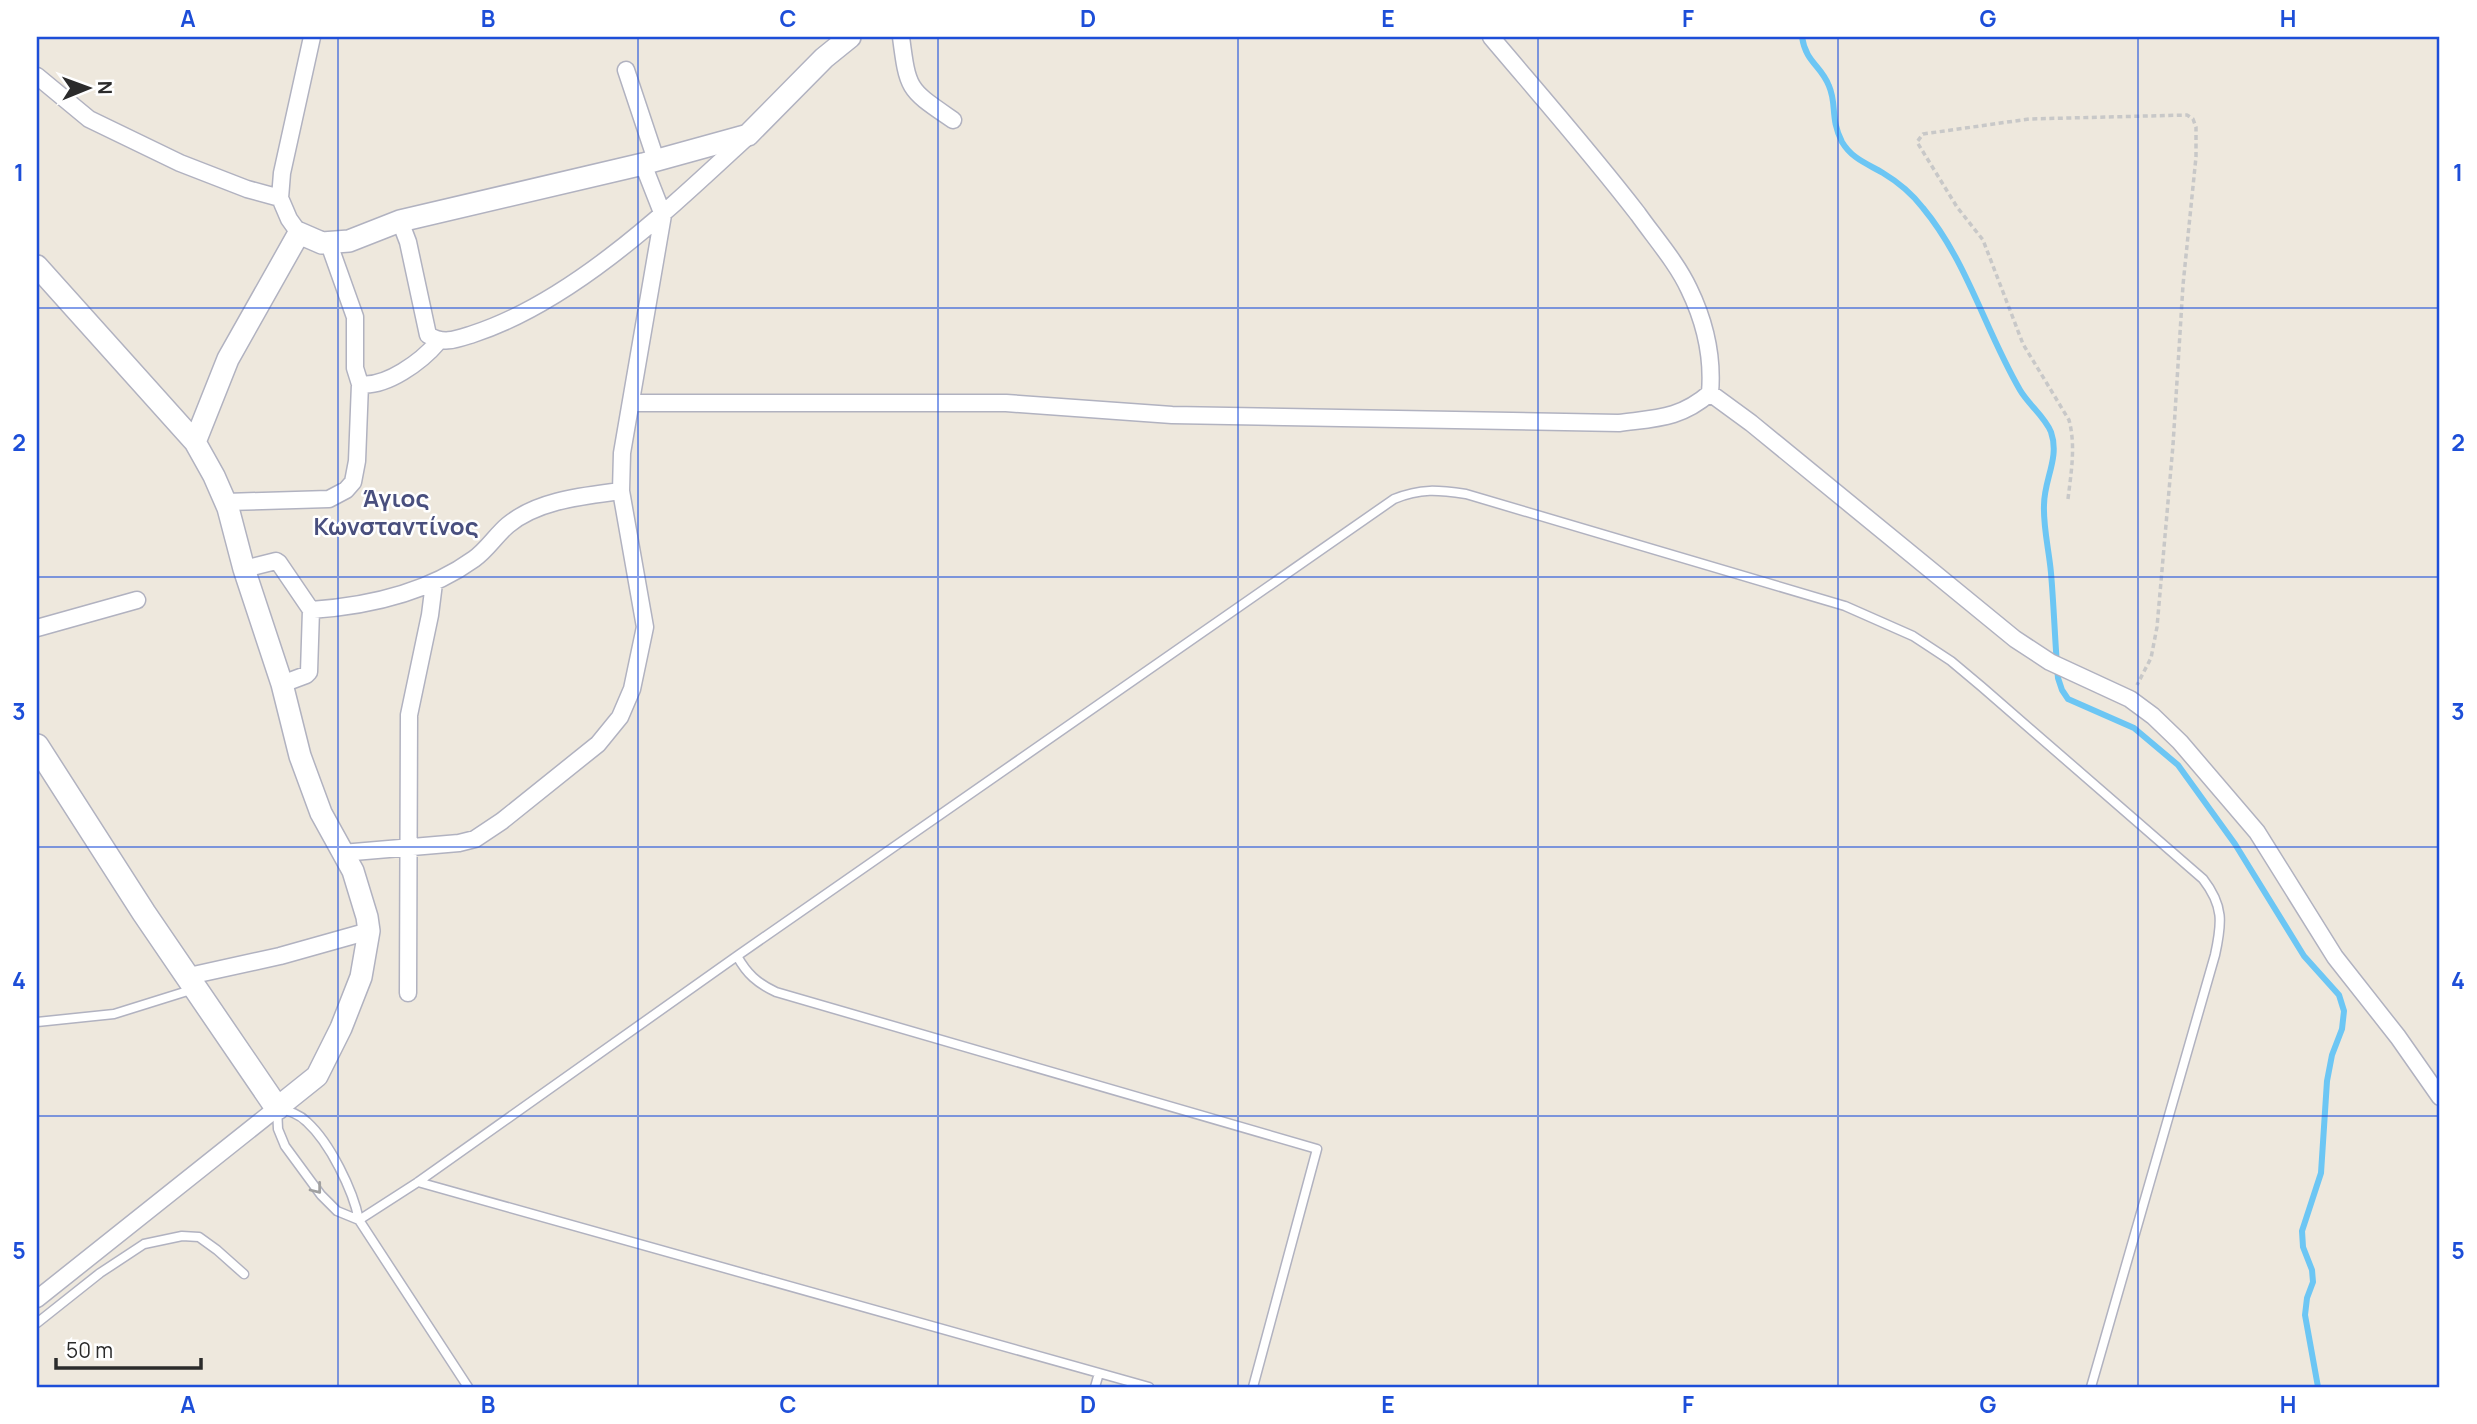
<svg xmlns="http://www.w3.org/2000/svg" width="2477" height="1424" font-family="Manrope,sans-serif">
	<style>
		.lines { fill: none; stroke-linecap: round; stroke-linejoin: round }
		.stream { stroke: #6cc6f4; stroke-width: 6 }
		.service-casing { stroke: #b1b2c0; stroke-width: 11 }
		.minor-casing { stroke: #b1b2c0; stroke-width: 19 }
		.tertiary-casing { stroke: #b1b2c0; stroke-width: 24 }
		.secondary-casing { stroke: #b1b2c0; stroke-width: 26 }
		.path { stroke: #c8c8c8; stroke-width: 3.5; stroke-dasharray: 5 3.5; stroke-linecap: butt }
		.service { stroke: #fff; stroke-width: 8 }
		.minor { stroke: #fff; stroke-width: 16 }
		.tertiary { stroke: #fff; stroke-width: 21 }
		.secondary { stroke: #fff; stroke-width: 23 }
		.oneway { stroke: #a0a0a0 }
		.grid { fill: none; stroke: #1d4ed8; stroke-width: 2; stroke-opacity: 0.55 }
		.labels { text-anchor: middle; dominant-baseline: central; stroke-width: 5; stroke-linejoin: round; paint-order: stroke }
		.quarter-label { font-size: 24px; font-weight: bold; fill: #494f7e; stroke: #fff }
		.neatline { fill: none; stroke: #1d4ed8; stroke-width: 2.5 }
		.grid-label { font-size: 23px; text-anchor: middle; font-weight: bold; fill: #1d4ed8 }
	</style>
	<rect width="100%" height="100%" fill="#eee8dd"/>
	<g class="lines">
		<!-- stream -->
		<path class="stream" d="M1802,37C1806,63 1821,65 1829,86C1837,104 1830,119 1842,142C1852,159 1868,164 1883,173C1898,182 1913,195 1923,208C1967,261 1985,330 2020,390C2028,404 2045,417 2051,432C2060,458 2044,479 2044,505C2043,527 2049,550 2051,573C2054,608 2055,643 2058,678L2062,690L2068,699L2134,728L2178,765L2235,844L2304,956L2339,995L2344,1011L2342,1029L2332,1055L2327,1081L2321,1173L2302,1231L2303,1247L2312,1270L2313,1282L2307,1298L2305,1315L2318,1387"/>
		<defs>
			<path id="service" d="M737,956C747,974 757,983 776,992L1317,1149L1253,1387
				M37,1022L114,1014L194,989
				M418,1182L1149,1387
				M359,1220L418,1182L737,956L1394,499C1421,488 1438,490 1466,494L1845,606L1913,636L1951,661L1982,687L2203,879C2224,906 2222,923 2215,955L2091,1387
				M359,1220L337,1211L321,1195L285,1146L278,1129L277,1108C288,1111 298,1113 307,1122C330,1143 353,1190 359,1220L468,1387
				M37,1323L100,1273L144,1244L182,1236L199,1237L217,1250L244,1274
				M1095,1387L1099,1373"/>
			<path id="minor" d="M901,37C908,91 908,89 953,120
				M626,70L656,160
				M37,76L89,119L180,163L247,189L280,198
				M400,221L408,242L428,335C444,345 457,339 473,334C574,301 670,208 747,137
				M299,233L289,219L280,198L282,173L312,37
				M329,244L355,317V368L360,384C386,388 422,361 438,342
				M1710,393L1751,423L2015,639L2050,662L2130,699L2153,716L2180,742L2257,832L2335,957L2398,1037L2440,1097
				M632,403H1006L1172,415L1619,423C1656,418 1680,419 1710,393C1713,358 1705,322 1689,289C1677,263 1655,238 1638,214C1591,153 1540,95 1491,37
				M226,502L329,499L346,490L353,482L357,461L360,384
				M244,569L276,561L279,563L311,610C369,606 427,593 474,559C487,550 496,535 508,525C538,500 584,496 621,491
				M37,628L137,600
				M282,684L306,675L309,672L311,610
				M342,853L459,843L475,839L502,821L598,744L620,717L632,689L645,627L621,491L622,453L663,215L643,164
				M189,976L280,956L369,931
				M408,993L409,715L430,615L434,583
				M37,1299L277,1108"/>
			<path id="tertiary" d="M37,266L195,442L214,476L228,508L244,569L282,684L300,756L321,813L353,871L367,917L369,931L361,977L341,1028L317,1076L277,1108
				M195,442L228,359L299,233L322,243L349,241L400,221L643,164L748,135L824,58L850,37"/>
			<path id="secondary" d="M37,746L144,913L277,1108"/>
		</defs>
		<!-- service casing -->
		<use href="#service" class="service-casing"/>
		<!-- minor casing -->
		<use href="#minor" class="minor-casing"/>
		<!-- tertiary casing -->
		<use href="#tertiary" class="tertiary-casing"/>
		<!-- secondary casing -->
		<use href="#secondary" class="secondary-casing"/>
		<!-- path -->
		<path class="path" d="M2068,499C2071,473 2076,446 2069,420L2023,344L1983,240L1957,207L1917,142L1923,134L2029,119L2187,115L2193,119L2196,127V157L2183,285L2173,445L2157,627L2151,658L2137,685"/>
		<!-- service -->
		<use href="#service" class="service"/>
		<!-- minor -->
		<use href="#minor" class="minor"/>
		<!-- tertiary -->
		<use href="#tertiary" class="tertiary"/>
		<!-- secondary -->
		<use href="#secondary" class="secondary"/>
	</g>
	<!-- one-way arrows -->
	<defs><path id="oneway-chevron" d="M-2-3.5L2.5 0L-2 3.5" fill="none" stroke-width="1.6" stroke-linecap="round" stroke-linejoin="round" transform="scale(1.75)"/></defs>
	<use class="oneway" href="#oneway-chevron" transform="translate(317 1189) rotate(52)"/>
	<!-- grid -->
	<path class="grid" d="M338,37V1387M638,37V1387M938,37V1387M1238,37V1387M1538,37V1387M1838,37V1387M2138,37V1387M37,308H2440M37,577H2440M37,847H2440M37,1116H2440"/>
	<g class="labels">
		<!-- quarter labels -->
		<g class="quarter-label">
			<text x="396" y="497">Άγιος<tspan x="396" dy="28">Κωνσταντίνος</tspan></text>
		</g>
	</g>
	<!-- border -->
	<rect width="2477" height="1424" fill="none" stroke="#ffffff" stroke-width="77"/>
	<!-- north arrow -->
	<g transform="translate(88 88) rotate(89)" stroke="#ffffff" stroke-width="5" paint-order="stroke">
	<path d="M0-5L12 26L0 18L-12 26Z" fill="#2b2b2b"/>
	<text y="-10" font-size="19" font-weight="bold" text-anchor="middle" fill="#2b2b2b">N</text>
	</g>
	<!-- scale -->
	<path d="M56 1358v10h145v-10" fill="none" stroke="#2b2b2b" stroke-width="3.5"/>
	<text x="66" y="1358" font-size="21" fill="#2b2b2b" stroke="#ffffff" stroke-width="5" paint-order="stroke">50 m</text>
	<rect x="38" y="38" width="2400" height="1348" class="neatline"/>
	<g class="grid-label">
		<text x="188" y="27">A</text>
		<text x="488" y="27">B</text>
		<text x="788" y="27">C</text>
		<text x="1088" y="27">D</text>
		<text x="1388" y="27">E</text>
		<text x="1688" y="27">F</text>
		<text x="1988" y="27">G</text>
		<text x="2288" y="27">H</text>
		<text x="19" y="181">1</text>
		<text x="2458" y="181">1</text>
		<text x="19" y="451">2</text>
		<text x="2458" y="451">2</text>
		<text x="19" y="720">3</text>
		<text x="2458" y="720">3</text>
		<text x="19" y="989">4</text>
		<text x="2458" y="989">4</text>
		<text x="19" y="1259">5</text>
		<text x="2458" y="1259">5</text>
		<text x="188" y="1413">A</text>
		<text x="488" y="1413">B</text>
		<text x="788" y="1413">C</text>
		<text x="1088" y="1413">D</text>
		<text x="1388" y="1413">E</text>
		<text x="1688" y="1413">F</text>
		<text x="1988" y="1413">G</text>
		<text x="2288" y="1413">H</text>
	</g>
</svg>
